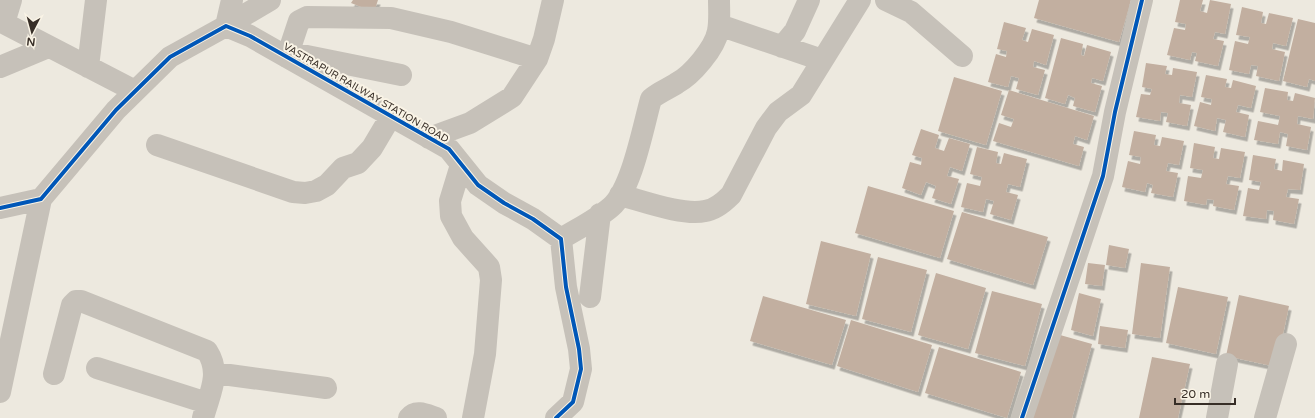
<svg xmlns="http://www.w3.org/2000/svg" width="1315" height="418" font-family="'Varela Round',sans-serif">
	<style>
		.building { fill: #c2afa0; filter: url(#shadow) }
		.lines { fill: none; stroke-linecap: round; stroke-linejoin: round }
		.minor { stroke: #c6c1b9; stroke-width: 22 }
		.cycleway-casing { stroke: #faf4e6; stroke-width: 6 }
		.cycleway { stroke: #0057b8; stroke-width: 4 }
		.labels { text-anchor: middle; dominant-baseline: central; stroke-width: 4; stroke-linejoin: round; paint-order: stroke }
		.street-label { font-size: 10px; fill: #372e27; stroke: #faf4e6 }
	</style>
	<defs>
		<filter id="shadow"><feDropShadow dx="2.5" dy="4.5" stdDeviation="0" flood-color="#0004"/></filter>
	</defs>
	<rect width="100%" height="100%" fill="#ede9df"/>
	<!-- building -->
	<path class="building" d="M353,0H378L374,12L351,3Z
		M1039,0H1131L1119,42L1034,18Z
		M1180,0H1203L1200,11L1207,13L1210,0L1231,4L1225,34L1215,32L1213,39L1224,41L1218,66L1195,61L1197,53L1192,52L1190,60L1167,55L1174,28L1185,30L1186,24L1175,22Z
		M1242,7L1263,12L1261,23L1266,24L1269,13L1293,18L1286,46L1273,43L1272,49L1285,52L1279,81L1256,76L1258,66L1251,65L1249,74L1229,70L1235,41L1248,44L1250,37L1236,35Z
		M1298,19L1315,23V81L1309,79L1307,87L1283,81Z
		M1004,22L1026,28L1022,40L1028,42L1032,29L1054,35L1046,65L1034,61L1033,67L1045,70L1038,95L1016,89L1019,78L1011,76L1008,87L988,82L996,54L1006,57L1007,51L997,49Z
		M1061,38L1083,44L1081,55L1084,56L1087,45L1111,52L1103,81L1092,78L1091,83L1102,86L1095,112L1073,106L1075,98L1068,95L1065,104L1045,98Z
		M1146,63L1167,66L1165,74L1172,75L1173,68L1197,72L1192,97L1180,95L1179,103L1191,105L1187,126L1166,122L1168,113L1161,112L1160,121L1136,117L1141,94L1150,95L1152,89L1142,87Z
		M1206,75L1227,79L1225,87L1231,88L1233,80L1256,86L1251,108L1238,105L1236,112L1249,115L1245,137L1223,132L1226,120L1217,118L1215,131L1194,126L1200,102L1211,105L1212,99L1201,97Z
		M954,77L1002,91L986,145L938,131Z
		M1265,88L1288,92L1287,100L1293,101L1295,93L1315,98L1313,119L1298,116L1297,124L1311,127L1307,150L1286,146L1288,134L1280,132L1278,144L1254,140L1258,121L1278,125L1280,116L1260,112Z
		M1009,90L1094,116L1087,140L1075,136L1073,144L1084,147L1079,166L993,141L999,123L1011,127L1014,119L1001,115Z
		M921,129L939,135L935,148L944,151L949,138L970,144L962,171L950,167L947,176L959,179L951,204L932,198L936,186L926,182L921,195L902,188L910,162L921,165L922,158L912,155Z
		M1134,131L1156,135L1154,145L1160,146L1162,137L1184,141L1179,165L1168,163L1166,171L1178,173L1173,197L1151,193L1153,185L1147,183L1145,192L1122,187L1128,161L1140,164L1141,157L1129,155Z
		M1194,143L1215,147L1213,158L1219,159L1221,148L1245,152L1240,178L1228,176L1226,184L1239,186L1234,210L1213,206L1214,200L1207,199L1206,205L1184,201L1188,176L1201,178L1203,170L1190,168Z
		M977,147L998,152L996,163L1001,164L1004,153L1027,159L1020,187L1008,184L1006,192L1018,195L1011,220L990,214L994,201L986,199L983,212L961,207L967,183L980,186L982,177L970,174Z
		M1253,155L1276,159L1274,169L1282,171L1283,160L1304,164L1300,190L1288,189L1286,197L1299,199L1294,224L1273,220L1274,211L1267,210L1266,219L1243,216L1248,188L1259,190L1261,182L1249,180Z
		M868,186L954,211L940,258L855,233Z
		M962,212L1048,237L1033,285L947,259Z
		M821,241L871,254L856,316L806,304Z
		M1109,245L1129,249L1125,268L1106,265Z
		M878,257L927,270L911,332L862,319Z
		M1088,263L1105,265L1102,286L1085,284Z
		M1141,263L1170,267L1160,338L1132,334Z
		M936,273L986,288L968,349L918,335Z
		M1178,287L1228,297L1216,354L1166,343Z
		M992,291L1042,304L1025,366L975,353Z
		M1079,293L1101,299L1093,336L1071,330Z
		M1239,295L1289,306L1276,367L1226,356Z
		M763,296L846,320L832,365L750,341Z
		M851,320L932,345L918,392L837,366Z
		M1100,326L1128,330L1125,348L1098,344Z
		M1053,333L1092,344L1072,418H1030Z
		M939,347L1021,372L1007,418L925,393Z
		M1152,357L1190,364L1178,418H1139Z"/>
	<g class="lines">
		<!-- minor -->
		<path class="minor" d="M886,0L911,12L962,56
			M0,21L135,91
			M4,23L11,0
			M719,25L822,60
			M226,26L270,0
			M226,26L232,0
			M782,47L795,31L809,0
			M292,53L401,75
			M287,57L299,21L307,17L391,18L451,32L537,59
			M0,67L48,47
			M88,67L96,0
			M429,138L470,123L512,97L537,59L544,39L553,0
			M157,145L293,192L305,193L316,191L327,185L343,168L358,163L372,148L391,116
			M461,165L450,201L451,216L463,238L489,267L491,280L485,354L473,418
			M620,195C643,201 683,216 705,211C714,210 724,202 731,195L766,128L778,112L801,95L860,0
			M0,208L41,199L116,110L170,57L226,26L250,36L449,149L478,185L504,203L533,219L561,239L566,287L579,349L581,369L573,402L556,418
			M561,239C577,229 596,220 611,207C632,189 643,127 651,99C659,92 668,89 677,83C692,75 715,48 718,31C720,21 719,10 719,0
			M590,297L600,214
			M97,368L207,403
			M215,373L326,388
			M54,374L72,305L76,301H81L207,351C222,374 209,394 203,418
			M0,392L41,199
			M409,418C416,409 427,415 436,418
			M1022,418L1103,176L1115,112L1142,0
			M1217,418L1227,364
			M1265,418L1286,344"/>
		<defs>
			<path id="cycleway" d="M0,208L41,199L116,110L170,57L226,26L250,36L449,149L478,185L504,203L533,219L561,239L566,287L579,349L581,369L573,402L556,418
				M1022,418L1103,176L1115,112L1142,0"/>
		</defs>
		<!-- cycleway casing -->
		<use href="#cycleway" class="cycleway-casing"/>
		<!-- cycleway -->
		<use href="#cycleway" class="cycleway"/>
	</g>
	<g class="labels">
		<!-- street labels -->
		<g class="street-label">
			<text transform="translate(366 93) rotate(30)">VASTRAPUR RAILWAY STATION ROAD</text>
		</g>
	</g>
	<!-- north arrow -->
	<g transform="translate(32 32) rotate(186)" stroke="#faf4e6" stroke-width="3" paint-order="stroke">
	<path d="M0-3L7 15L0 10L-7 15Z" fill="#372e27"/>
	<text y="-6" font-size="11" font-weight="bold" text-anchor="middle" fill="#372e27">N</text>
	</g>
	<!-- scale -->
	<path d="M1175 398v6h60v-6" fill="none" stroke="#372e27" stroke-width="2"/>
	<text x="1181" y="398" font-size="12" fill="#372e27" stroke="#faf4e6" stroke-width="3" paint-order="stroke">20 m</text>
</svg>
